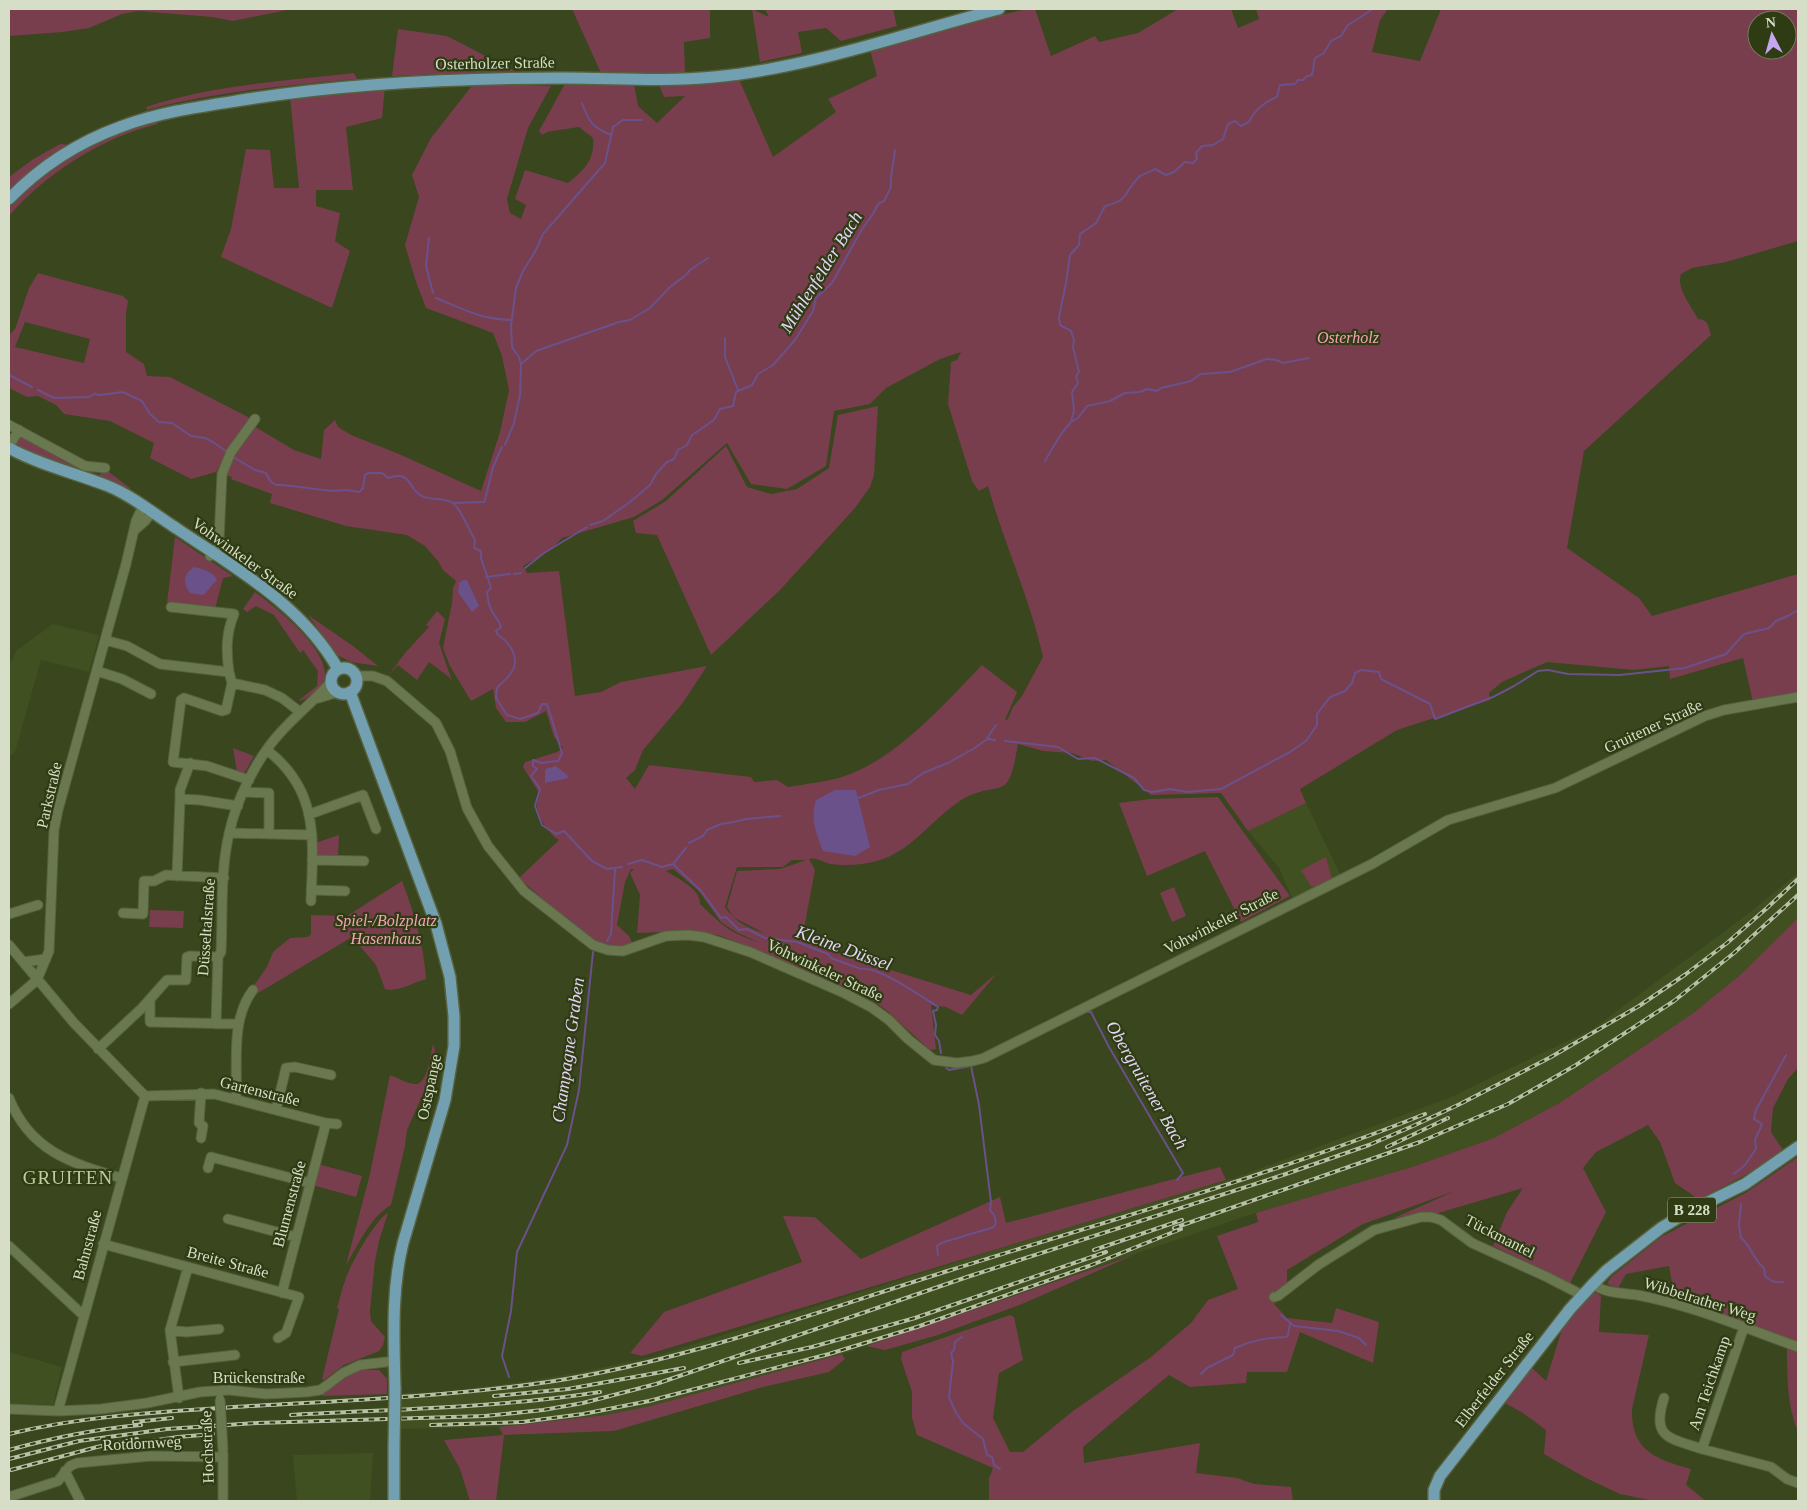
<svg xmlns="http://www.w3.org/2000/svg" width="1807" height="1510" font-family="Georgia,serif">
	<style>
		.built { fill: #415020 }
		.green { fill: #783e4e; fill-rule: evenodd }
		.water { fill: #6b518a }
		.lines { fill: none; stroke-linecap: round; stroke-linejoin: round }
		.stream { stroke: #6b518a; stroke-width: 2 }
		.minor-casing { stroke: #57613e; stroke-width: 11 }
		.major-casing { stroke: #57613e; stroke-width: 14 }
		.minor { stroke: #6a784f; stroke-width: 9 }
		.major { stroke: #72a0b1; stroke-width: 11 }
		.rail-casing { stroke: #b8c1a7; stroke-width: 4 }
		.rail { stroke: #2f3b13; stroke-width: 2; stroke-dasharray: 5.5; stroke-linecap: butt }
		.minor-bridge-casing { stroke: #57613e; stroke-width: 11; stroke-linecap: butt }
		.major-bridge-casing { stroke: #57613e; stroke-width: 14; stroke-linecap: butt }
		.minor-bridge { stroke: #6a784f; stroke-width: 9 }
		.major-bridge { stroke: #72a0b1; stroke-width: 11 }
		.labels { text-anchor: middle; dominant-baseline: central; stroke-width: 4.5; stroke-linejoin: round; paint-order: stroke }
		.shield { fill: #2f3b13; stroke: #a4ad91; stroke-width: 1 }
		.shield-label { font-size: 15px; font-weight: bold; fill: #d6dec7 }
		.street-label { font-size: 16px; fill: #d6dec7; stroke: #2f3b13 }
		.park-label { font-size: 16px; font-style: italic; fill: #f5a4b7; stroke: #2f3b13 }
		.water-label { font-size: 18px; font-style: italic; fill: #e3d5f8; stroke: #2f3b13 }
		.quarter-label { font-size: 19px; letter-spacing: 1px; fill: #bdcea0; stroke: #2f3b13 }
	</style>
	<rect width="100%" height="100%" fill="#39461e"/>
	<!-- built -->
	<path class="built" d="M53,624L99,635L89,672L41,660L15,752L9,757V666L17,650Z
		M1306,803L1340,874L1293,900L1279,868L1248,831Z
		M1798,873V918L1739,976L1692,1014L1561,1102L1494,1138L1415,1166L1246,1216L840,1355L651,1406L606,1415L499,1427L401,1429L402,1393L440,1392L522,1382L582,1372L656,1356L1008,1246L1237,1177L1451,1097L1594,1028L1749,913Z
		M9,1352L62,1367L53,1405L9,1404Z
		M373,1453L370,1501H297L293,1455Z"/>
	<!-- green -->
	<path class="green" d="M9,9H292L233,21L212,17L138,11L122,14L89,28L63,32L9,36Z
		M572,9H710V38L684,42L685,73H601Z
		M752,9L769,17L765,9H893L897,26L841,41L826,28L798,32L802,53L760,62Z
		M1027,9H1035L1051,56L1095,36L1099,42L1138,33L1178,9H1231L1238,28L1259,19L1256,9H1388L1380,20L1372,52L1420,61L1441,9H1798V241L1726,262L1692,268L1681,274C1676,288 1691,306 1698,319C1709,320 1708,326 1711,335L1584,451L1567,548L1639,598L1652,616L1798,574V694L1753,702L1743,658L1670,679L1669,666L1634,670L1547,662L1502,682L1489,693L1490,700L1397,730L1300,789L1306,803L1248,831L1221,793L1151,795L1106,760L1092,761L1072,753L1043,751L1018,744C1016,754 1013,781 1003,786C1000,788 993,789 988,790C977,792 966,796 957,803C930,822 910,852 877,861C863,865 845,866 831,864C823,863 818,857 809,859L815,870L802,939L849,957L971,995L997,973L962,1015L946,1007L931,1005L936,1049L930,1050L886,1010L868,997L745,945L718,935L687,931L637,933L640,895L630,873L634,869H631L625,882L617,925L629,936L633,945C626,946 617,948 610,946C586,942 539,895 519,878L559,840C549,834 538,818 537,806C537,802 539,797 540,794L523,767L525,762L557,752L563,748L554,737L546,711L525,722H506L496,708L493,689L471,701L450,666L443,648L452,603L453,588L456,581L443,570L438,561L425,546L407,535L346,526L270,503L272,494L231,479L232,477L224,475L228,462L223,460L216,472L191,479L150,458L154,443L110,421L64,414L56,405L38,396L27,397L9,388V335L15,329L29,288L38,273L123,296L128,301L126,313V352L144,364L147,376L170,377L248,417L257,428L294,450L321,459L324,430L335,420L338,427L351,435L399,454L481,491L500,432L509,390L502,356L493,333L426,308L416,282L405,245L419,197L412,175L431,138L474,83L551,86L528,128L507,199L510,213L521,219L526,205L515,199L525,170L568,183C584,170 595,160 593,138L579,127L547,132L542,135L539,131L566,82L634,84L638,106L657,123L685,96L664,97L659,85L739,79L773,157L836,112L828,99L877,76L869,46ZM1757,20H1787V50H1757ZM25,322L90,339L84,363L15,347ZM961,352L957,360L951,362L948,404L972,481L979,491L988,486C1004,544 1030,598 1043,657L1022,696L1013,707L1008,719L1005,720L1017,692L982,665C943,705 897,759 842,777C825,782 806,784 788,787L777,780L754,782L751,777L649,765L635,789L626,778L635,770L643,750L682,704L707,666L621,682L601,692L575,696L559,571L527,573L523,566L549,551L562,538L634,517L662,500L727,443L751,484L787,489L826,466L834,411L870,404L886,388L940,359ZM792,860H806L780,869L737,871L727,907L733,917L764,933C747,928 734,921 725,907L737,867H783ZM673,869L698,890L721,922L736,932L758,942C729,933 721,924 700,904C701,889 677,878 666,871Z
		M398,29L447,36L515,71L392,76Z
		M354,73L357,79C287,85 215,92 147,110L146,107C213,85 284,81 354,73Z
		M385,86L382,118L346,127L353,190H316V206L340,213L335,241L350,251L332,308L221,257L231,229L246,149L270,150L274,188H299L290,97Z
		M152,120L158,124C103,137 46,173 9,216V177L32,160L60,144L88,146Z
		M878,406L874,475L870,487L855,508L780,590L711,655L657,535L636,533L633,521L666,501L726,446L747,487L771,494L797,489L829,468L838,415Z
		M25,435L98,476L105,469L130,488L129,492L15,448L14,441L17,437Z
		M175,537L233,576L223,578L215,609L167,603Z
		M255,592C274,606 349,663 317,690C311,695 306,700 298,701L317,686L318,671L303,650L300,653L274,615L256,606L247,612L243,609Z
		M437,611L445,619L439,643L452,681L449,677L429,662L417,680L398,665L388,676L405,653L429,627L426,625Z
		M308,615L353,646L378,666L351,662L337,655Z
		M233,748L254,756L244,774L237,772Z
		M1218,797L1290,896L1241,922L1205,851L1147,876L1119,803L1150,799Z
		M339,835L338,858L317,857L315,843Z
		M1326,857L1332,879L1317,887L1311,886L1301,870Z
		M402,881C414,913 424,945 426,979C415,982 396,993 385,989L376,965L352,937L258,993L252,988L267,967L273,952L290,938L308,937L311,934V915L347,916Z
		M1174,887L1186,916L1172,922L1160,893Z
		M150,910L184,911L183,928L149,927Z
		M1798,918V1068L1788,1079L1773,1108L1771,1132L1783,1150L1758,1168L1695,1202L1694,1196L1675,1183L1660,1142L1648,1125L1596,1152L1583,1168L1606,1212L1570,1283L1493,1246L1507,1212L1523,1188L1435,1214H1419L1394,1218L1455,1191L1363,1224L1287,1270V1294L1274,1304L1287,1318L1332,1323L1336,1308L1379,1322L1373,1363L1300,1332L1287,1372H1247L1246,1383L1190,1387L1169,1375L1083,1447L1084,1463L1200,1443L1196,1473L1237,1478L1254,1484L1291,1487L1293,1501H989V1478L993,1468L917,1435L912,1418V1392L901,1359L902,1352L1010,1315L1014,1317L1023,1360L999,1373L993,1418L1010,1452H1023L1073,1411L1151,1357L1191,1323L1208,1300L1238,1289L1217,1236L1258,1222L1256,1213L1415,1166L1494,1138L1561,1102L1692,1014L1739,976Z
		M433,1044L435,1050L433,1071L407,1130L405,1146L391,1205C371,1216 358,1245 346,1265L370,1174L390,1075C398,1078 409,1085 417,1084C428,1082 431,1053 433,1044Z
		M1798,1157V1343L1675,1299L1669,1266L1626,1274L1618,1288L1607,1284L1611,1277L1661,1237L1747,1192Z
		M318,1164L362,1176L356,1197L312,1185Z
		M1220,1167L1226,1180L642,1356L630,1353L664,1312L802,1262L783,1216L815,1217L861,1259L1000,1197L1006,1223Z
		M388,1213L379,1241L375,1261L370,1311L371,1321L385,1337L383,1345L379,1351L344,1365L324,1380L322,1379L339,1309L337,1308C340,1298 342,1288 346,1278C351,1263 376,1219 388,1213Z
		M1134,1255L1022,1304L938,1335L885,1350L866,1346Z
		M1591,1293H1597L1601,1296L1599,1332L1649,1335L1632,1409C1631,1451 1656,1459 1691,1469L1686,1485L1706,1501H1654L1620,1494L1586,1478L1544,1454L1546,1430L1523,1413L1505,1403L1531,1367L1546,1381L1563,1326Z
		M1787,1348L1798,1353V1432C1787,1406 1787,1376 1787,1348Z
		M842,1354L845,1359L829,1372L763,1387L614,1431L504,1435L496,1501H470L460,1469L444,1440L503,1435L499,1427L606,1415L651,1406Z
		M360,1370H379L387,1379V1394L322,1396V1393L348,1375Z"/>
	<!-- water -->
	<path class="water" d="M194,567C204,570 214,571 217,581C211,584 209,591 203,595L190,593C182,583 184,574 194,567Z
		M463,580H467L479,606L472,612L458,592L459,583Z
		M556,766L567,775L568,778L545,783V771L546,769Z
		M835,790H856L870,847L855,856L823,851C816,832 810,820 816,800Z"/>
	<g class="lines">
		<!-- stream -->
		<path class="stream" d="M582,103C589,122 592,127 611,135
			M429,238L426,266L433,293
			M436,298C465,310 480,319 512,320
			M725,338V357L738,390
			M521,364L536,351L619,322L630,320L650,308L670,287L686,275L690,270L708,258
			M9,375L32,387
			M38,390L54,398L89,397L94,394L100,395L123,392L142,401L150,414L159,422L172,423L191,436L205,438L213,442L227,452
			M1071,422L1078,418L1087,406L1110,401L1125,393L1140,392L1147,389L1157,391L1161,388L1191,381L1200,374L1230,372L1267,359L1276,360L1283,363L1309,358
			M505,445L514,423L520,395L521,364L519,357L512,347L511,325L516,288L523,271L536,250L543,234L605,163L613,127L623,120H642
			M233,457L255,470L266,473L270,481L276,485H283L332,491L347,490L359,492L363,488L365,475L368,473H382L388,478C413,470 407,489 422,496C431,501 444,497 453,503C460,507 470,532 475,540L474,548L481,551V558L491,588L487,592C488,599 488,606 493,613C496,618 499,620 501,627L496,631L498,635C510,642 521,659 511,673C507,679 501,683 497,688L496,698L507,715L520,719L538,713L542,704H547L562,753L558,761L541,763L533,760V766L537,769L531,776L540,789L535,806L542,825L556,834L564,831L592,861L607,869L622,867
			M1045,461L1061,434L1071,422L1074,410L1072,392L1078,383L1076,376L1079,372L1073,347L1074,340L1071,331L1060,325L1059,317L1066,283L1070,255L1079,245L1080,234L1096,223L1105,206C1130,200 1123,193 1138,178C1141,174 1150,172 1155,169L1166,175L1174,172L1185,162L1193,163L1197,159L1196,153L1202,146L1213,145L1223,139L1228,124L1235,121L1241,126L1249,122C1255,109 1264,102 1277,97L1280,85L1295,84L1298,80H1303L1307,76L1312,75L1315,58L1324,53L1331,41L1341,36L1348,25L1373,9
			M455,503L484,502L485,500L493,467L502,447
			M590,525L603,521L630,502L650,485L656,474L667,462L674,459L678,450L687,445L692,435L714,420L720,409L733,406L736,392L752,385L758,374L773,365L795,340L813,311L816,298L832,283L862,229L873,214L878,204L884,201L891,187V177L895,150
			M525,568L544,553L587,527
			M514,574L521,573
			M486,577L510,574
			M986,740L996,725
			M1005,741L1058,747L1078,759L1095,758L1134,778L1144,790L1152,792L1170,789L1188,792L1221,789L1290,752L1306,741L1317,725V714L1330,697L1345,691L1352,683L1355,673L1361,670L1379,672L1381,679L1430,704L1435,719L1493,697L1514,686L1538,671L1548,670L1568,674L1620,675L1685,668L1726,654L1744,634L1769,628L1776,621L1788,616L1798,610
			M856,799L879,790L908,784L923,773L948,763L973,749L986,740L989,739L995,740
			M689,843L703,836L707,830L721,824L734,822L746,819L780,816
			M628,864L642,860L662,867L673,864L702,892L721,918L726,917L739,930L747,929L765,938L797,942L828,954L831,958L861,969C877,965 924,998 938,1007L937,1010L933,1011L936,1025L935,1035L939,1041L941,1053
			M673,864L686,848
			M607,941L611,934L615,870
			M1066,1022L1086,1012H1091L1109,1047L1183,1173L1177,1180
			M1734,1174L1745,1165L1756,1149L1755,1140L1762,1124L1754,1119L1756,1110L1786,1055
			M1741,1204L1739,1225L1741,1238C1752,1246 1753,1260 1764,1268L1765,1276L1774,1282H1783
			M938,1255L937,1246L941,1243L994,1227L996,1222L994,1215L990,1210L991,1202L979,1105L971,1066L949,1070L946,1068
			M1281,1315L1294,1326L1338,1331L1359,1338L1366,1345
			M962,1337L955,1342L954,1350L951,1353L953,1361L949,1397L955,1411L963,1423L983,1439L987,1455L992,1457L994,1465L1000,1469
			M1201,1374L1207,1368L1233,1355L1235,1348C1252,1340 1267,1338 1286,1337L1288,1335L1290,1324
			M509,1377L502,1356L511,1311L517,1252L567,1145L579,1090L593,952"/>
		<defs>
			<path id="minor" d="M9,425L85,466L105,468
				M9,446L19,430
				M135,530L145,521L152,512
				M210,556L217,548L219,540L222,474L231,452L255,419
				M171,607L234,614C226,633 226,651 229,672
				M105,640L127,646L160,664L229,672L232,683L226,710L222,711L184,698L181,700L173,762L207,766L249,780
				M97,671L122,679L151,694
				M356,676H373L387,681L436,723L450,751L467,808L488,846L524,891L593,945L608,950L623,951L666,936L688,935L704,937L750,952L844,993L871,1007L889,1020L908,1039L934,1060L957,1063L973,1061L984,1058L1372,864L1448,820L1555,788L1705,716L1724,710L1798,697
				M232,683L265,690L282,698L300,712
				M319,698L338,692
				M267,750C320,791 313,841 311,901
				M190,763L180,790V799L200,800L238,806
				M243,792L269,793V834
				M310,814L363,795L376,829
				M229,833L312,835
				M312,860L364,861
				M177,876L180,799
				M311,890L345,891
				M123,913L143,914L144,881H154L166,875L224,878
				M9,914L38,905
				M9,945L74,1023L145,1096L58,1411
				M23,962L46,959
				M150,1000V1022L239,1024
				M9,1004L37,980L49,951L54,830L58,810L126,564L136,521L143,506
				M216,1024L218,957L221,952C223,913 220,872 229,834C236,800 257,758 280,733C296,715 315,700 331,682
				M98,1049L142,1008L167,980H186L187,957L190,956L218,957
				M145,1096L214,1094L326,1123L337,1124
				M9,1098C30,1151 71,1163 121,1178
				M236,1099C238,1064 230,1020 253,990
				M276,1110L286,1068L295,1067L331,1075
				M201,1138L203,1126L199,1123L201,1093
				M208,1168L211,1157L310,1183
				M228,1219L296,1237
				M103,1244L299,1297L286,1333L278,1338
				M9,1246L83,1315
				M1593,1284C1603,1293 1623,1293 1637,1295C1692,1305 1745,1328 1798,1347
				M282,1293L326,1123
				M1274,1297L1278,1296L1318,1265L1374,1230L1421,1217H1431L1441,1220L1472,1243L1547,1277L1582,1295
				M1744,1327L1702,1449L1771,1467L1787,1479L1798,1483
				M170,1330L186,1332L219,1329
				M173,1362L235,1355
				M179,1398L170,1330L188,1267
				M1664,1398C1651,1438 1669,1438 1702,1449
				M9,1409L58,1411L101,1409L147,1403L200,1392L229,1390L266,1394L307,1392L320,1390L326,1386L343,1373L360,1365L395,1361
				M223,1453V1501
				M65,1471L80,1501
				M9,1497L58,1481L70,1466L77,1463L151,1456L223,1457"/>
			<path id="major" d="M9,199C40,167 79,142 120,127C157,113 197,107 236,101C345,83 454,78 564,78C614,78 664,82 714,77C810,68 906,33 999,9
				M9,448C40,465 75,473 108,486C133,496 154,514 176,528C235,568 302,605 338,669
				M331 681a13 13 0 1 1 26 0a13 13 0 1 1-26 0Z
				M350,692L436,924L450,977L454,1016V1046L445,1100L403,1243C391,1291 394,1340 395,1389
				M394,1447V1501
				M1434,1501V1490L1440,1476L1570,1309L1593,1284L1607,1270L1661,1228L1686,1213L1745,1184L1798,1147"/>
		</defs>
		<!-- minor casing -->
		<use href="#minor" class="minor-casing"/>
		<!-- major casing -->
		<use href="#major" class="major-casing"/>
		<!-- minor -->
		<use href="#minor" class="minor"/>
		<!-- major -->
		<use href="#major" class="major"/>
		<defs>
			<path id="rail" d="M1387,1147L1448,1118
				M1174,1228L1420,1142L1508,1104L1576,1065L1674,1001L1734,953L1798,895
				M1094,1250L1182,1220
				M739,1363L812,1347L915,1318L1106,1252
				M494,1396L568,1389L684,1368
				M291,1415C394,1409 498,1408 600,1392
				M134,1422L172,1418
				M431,1425L522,1422L583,1414L649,1401L829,1354L917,1327L1089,1266L1181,1229
				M9,1434C83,1416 158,1412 234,1407C339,1401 445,1397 548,1382C686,1361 819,1311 951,1270C1110,1220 1270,1176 1425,1114
				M131,1444L178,1437L213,1434
				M9,1450C52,1438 96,1429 141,1425
				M9,1459L79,1441L167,1429L257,1423L485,1416L543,1410L583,1403L656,1384L967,1277L1283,1175L1369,1145L1413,1126L1460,1104L1551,1057L1639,1006L1686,974L1727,943L1767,908L1798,879
				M11,1470L97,1447L137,1439"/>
		</defs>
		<!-- rail casing -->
		<use href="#rail" class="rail-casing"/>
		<!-- rail -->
		<use href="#rail" class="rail"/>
		<defs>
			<path id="minor-bridge" d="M220,1399L223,1450"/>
			<path id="major-bridge" d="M394,1447L395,1389"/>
		</defs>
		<!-- minor-bridge casing -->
		<use href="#minor-bridge" class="minor-bridge-casing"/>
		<!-- major-bridge casing -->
		<use href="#major-bridge" class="major-bridge-casing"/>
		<!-- minor-bridge -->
		<use href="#minor-bridge" class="minor-bridge"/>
		<!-- major-bridge -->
		<use href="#major-bridge" class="major-bridge"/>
	</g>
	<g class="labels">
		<!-- shield labels -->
		<rect class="shield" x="1668" y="1197.5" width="48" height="25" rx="4"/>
		<g class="shield-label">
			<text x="1692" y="1210">B 228</text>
		</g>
		<!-- street labels -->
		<g class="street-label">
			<text transform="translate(495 63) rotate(-1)">Osterholzer Straße</text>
			<text transform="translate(245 558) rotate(36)">Vohwinkeler Straße</text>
			<text transform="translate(1653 726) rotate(-25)">Gruitener Straße</text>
			<text transform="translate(49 795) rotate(-77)">Parkstraße</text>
			<text transform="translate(1221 921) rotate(-27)">Vohwinkeler Straße</text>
			<text transform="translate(206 927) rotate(-86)">Düsseltalstraße</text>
			<text transform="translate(825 970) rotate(25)">Vohwinkeler Straße</text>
			<text transform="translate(429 1087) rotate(-78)">Ostspange</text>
			<text transform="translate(260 1091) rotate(14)">Gartenstraße</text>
			<text transform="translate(289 1204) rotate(-75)">Blumenstraße</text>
			<text transform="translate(1500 1236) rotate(27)">Tückmantel</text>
			<text transform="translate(87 1245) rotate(-75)">Bahnstraße</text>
			<text transform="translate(228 1262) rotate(15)">Breite Straße</text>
			<text transform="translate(1700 1299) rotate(17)">Wibbelrather Weg</text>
			<text x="259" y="1377">Brückenstraße</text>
			<text transform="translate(1494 1379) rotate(-52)">Elberfelder Straße</text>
			<text transform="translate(1709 1383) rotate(-71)">Am Teichkamp</text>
			<text transform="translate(142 1443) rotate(-3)">Rotdornweg</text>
			<text transform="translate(207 1447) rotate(-92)">Hochstraße</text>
		</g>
		<!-- park labels -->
		<g class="park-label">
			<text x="1348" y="337">Osterholz</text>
			<text x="386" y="920">Spiel-/Bolzplatz<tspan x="386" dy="18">Hasenhaus</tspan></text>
		</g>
		<!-- water labels -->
		<g class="water-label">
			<text transform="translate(821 272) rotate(-58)">Mühlenfelder Bach</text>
			<text transform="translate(844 948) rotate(20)">Kleine Düssel</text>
			<text transform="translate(568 1050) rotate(-82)">Champagne Graben</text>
			<text transform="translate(1147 1085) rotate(60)">Obergruitener Bach</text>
		</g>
		<!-- quarter labels -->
		<g class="quarter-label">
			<text x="68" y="1177">GRUITEN</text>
		</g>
	</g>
	<!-- border -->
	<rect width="1807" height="1510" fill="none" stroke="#d6dec7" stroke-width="20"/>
	<!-- north arrow -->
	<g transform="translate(1772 35) rotate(354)"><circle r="24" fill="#2f3b13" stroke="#727c5b"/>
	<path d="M0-4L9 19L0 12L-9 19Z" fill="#c6a6f0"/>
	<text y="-8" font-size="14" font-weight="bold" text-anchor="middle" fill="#d6dec7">N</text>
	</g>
</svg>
